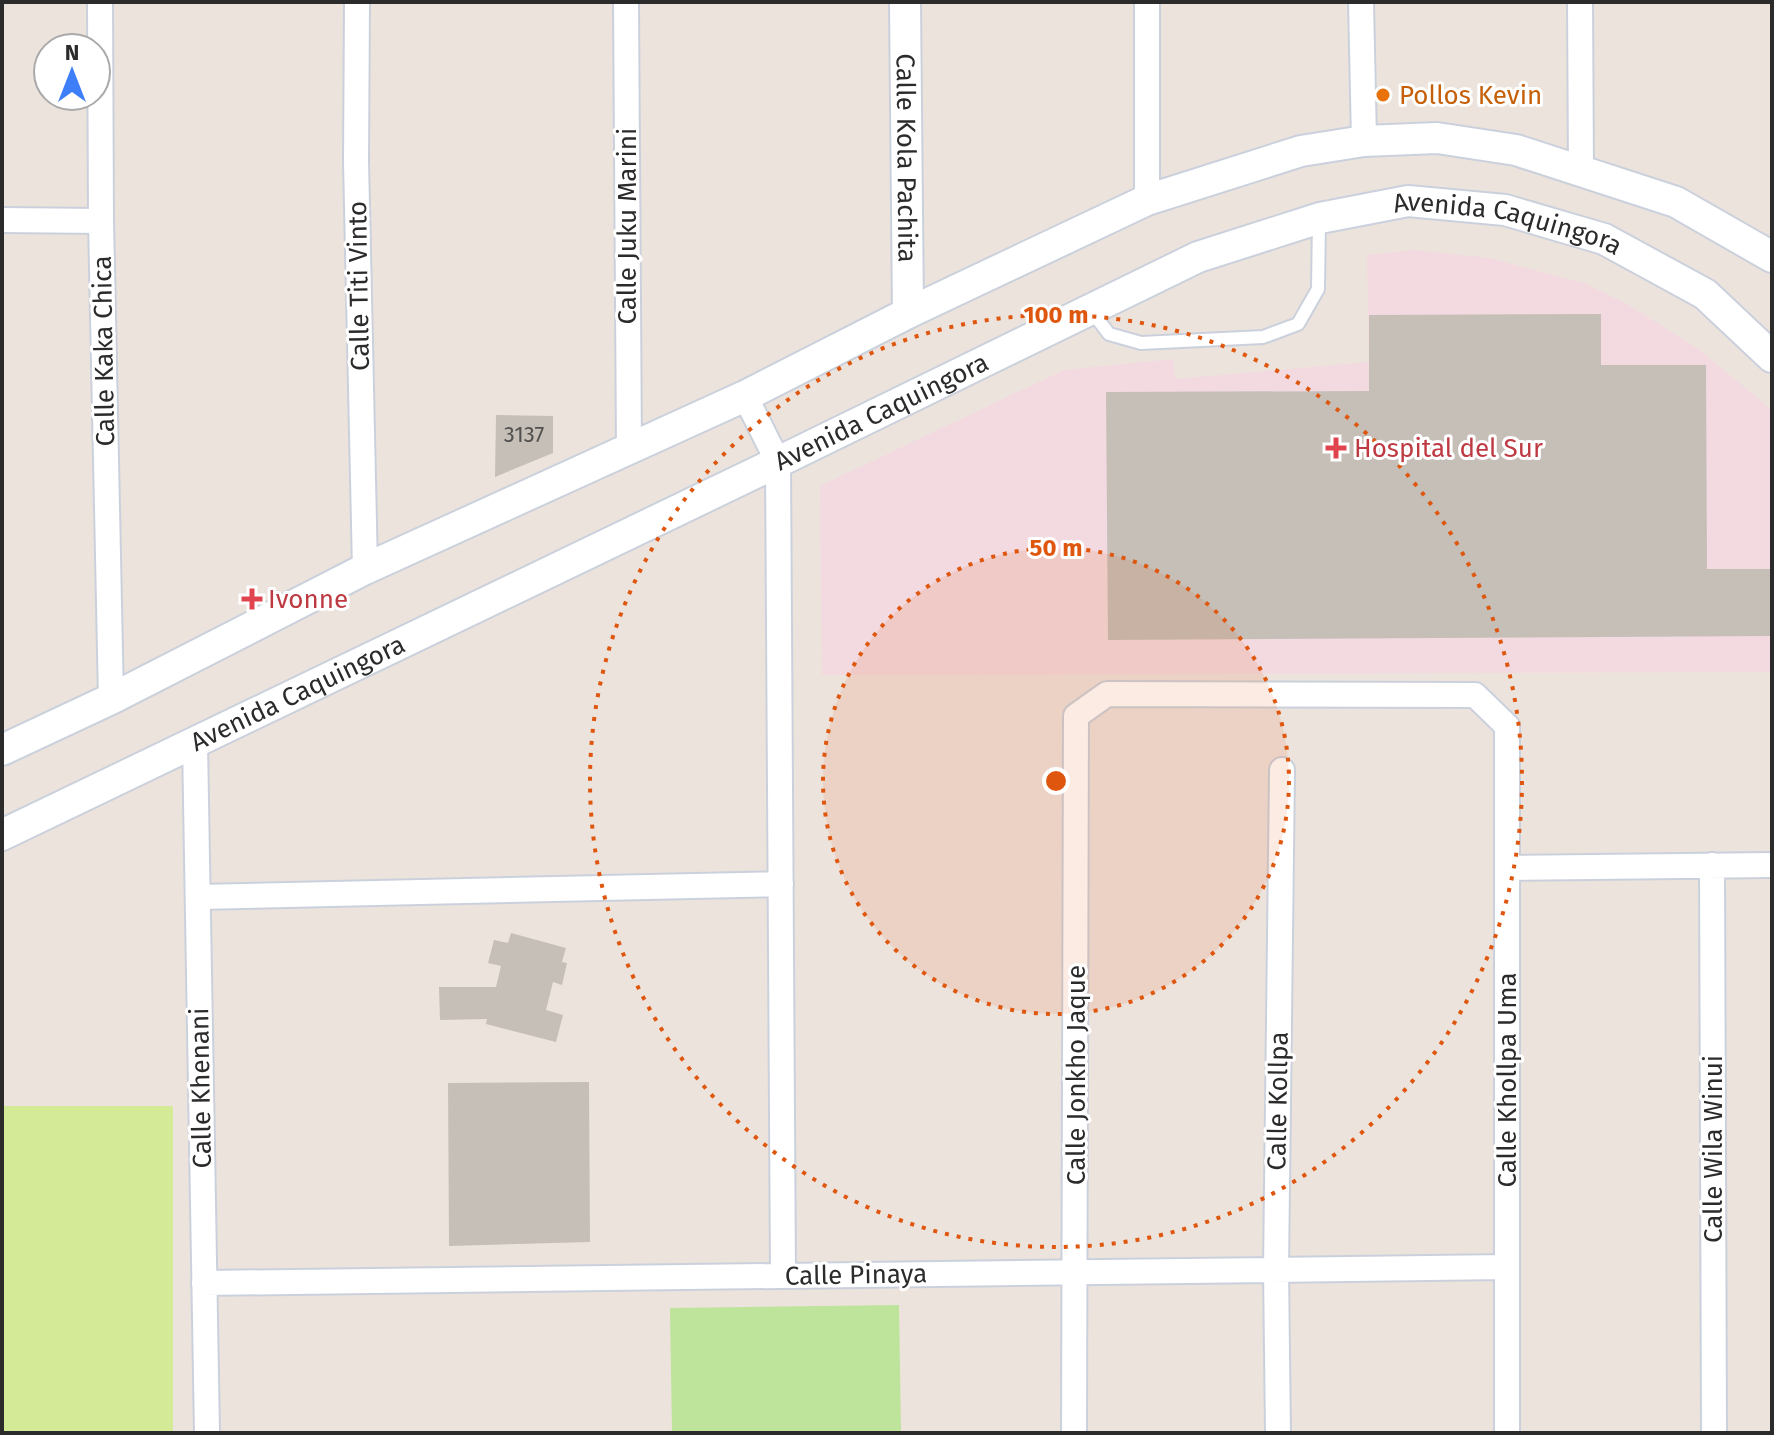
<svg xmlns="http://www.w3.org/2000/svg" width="1774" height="1435" font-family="'Fira Sans',sans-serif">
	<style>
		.medical { fill: #f3dae0 }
		.green { fill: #bee39a }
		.pitch { fill: #d4ea96 }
		.building { fill: #c5bfb8 }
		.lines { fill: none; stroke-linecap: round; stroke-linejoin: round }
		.service-casing { stroke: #cbd1dc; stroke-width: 16 }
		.minor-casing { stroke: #cbd1dc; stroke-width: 28 }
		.tertiary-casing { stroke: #cbd1dc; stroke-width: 34 }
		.service { stroke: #fff; stroke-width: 12 }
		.minor { stroke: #fff; stroke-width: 24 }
		.tertiary { stroke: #fff; stroke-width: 30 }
		.ring { fill: none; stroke: #df570e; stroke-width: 4; stroke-dasharray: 4 8 }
		.food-dot { fill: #e8710a; stroke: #fff; stroke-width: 3 }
		.health-dot { fill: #e0444e; stroke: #fff; stroke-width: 3 }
		.labels { text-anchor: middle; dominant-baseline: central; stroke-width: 6; stroke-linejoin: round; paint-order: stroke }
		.number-label { font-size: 22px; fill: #52504e }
		.food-label { font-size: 26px; fill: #c56008; stroke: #fff; text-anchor: start }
		.street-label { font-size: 26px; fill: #2b2b2b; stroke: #fff }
		.health-label { font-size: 26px; fill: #be3a42; stroke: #fff; text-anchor: start }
		.centre { fill: #df570e; stroke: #fff; stroke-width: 4 }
		.ring-label { font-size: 24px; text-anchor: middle; font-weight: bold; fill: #df570e; stroke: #fff; stroke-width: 6; stroke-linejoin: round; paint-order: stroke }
	</style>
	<rect width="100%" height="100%" fill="#ede3dd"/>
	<!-- medical -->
	<path class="medical" d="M1414,250L1489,258L1584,283L1627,304L1697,348L1772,410V672L822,675L820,486L1064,370L1173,359L1175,379L1369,362L1367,255Z"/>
	<!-- green -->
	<path class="green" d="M899,1305L901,1433H672L670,1308Z"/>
	<!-- pitch -->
	<path class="pitch" d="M2,1106H173V1433H2Z"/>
	<!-- building -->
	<path class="building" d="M1601,314V365H1706L1707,569H1772V636L1108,640L1106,392L1369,391V315Z
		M496,415L553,416V453L495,477Z
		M511,933L566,948L562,962L567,963L562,985L553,982L546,1010L563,1015L556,1042L486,1024L487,1019L440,1020L439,987H496L501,966L488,963L494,940L508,943Z
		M589,1082L590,1242L449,1246L448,1083Z"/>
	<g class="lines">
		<defs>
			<path id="service" d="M1090,309L1109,334L1141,343L1263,337L1298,324L1318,289L1319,220"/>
			<path id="minor" d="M100,2L101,221L111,699
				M357,2L356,161L365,569
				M626,2L629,451
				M1361,2L1364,141
				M1580,2L1581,170
				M1147,200V2
				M2,220L101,221
				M745,396L778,462L783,1276
				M195,743L207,1433
				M1712,865L1714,1433
				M1507,868L1772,865
				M198,897L781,884
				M204,1283L1507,1267
				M1074,1433L1076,716L1107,694L1475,695L1507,726V1433
				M1278,1433L1276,1270L1282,770"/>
			<g id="tertiary">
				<path id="s1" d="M905,2L908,313"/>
				<path d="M2,750L111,699L365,569L745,396L908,313L1147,200L1301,151L1364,141L1437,138L1516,150L1676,202L1772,257"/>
				<path id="s2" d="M2,835L778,462L1198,257L1320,218L1408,201L1505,210L1604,239L1705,294L1772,357"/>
			</g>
		</defs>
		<!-- service casing -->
		<use href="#service" class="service-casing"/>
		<!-- minor casing -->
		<use href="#minor" class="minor-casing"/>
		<!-- tertiary casing -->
		<use href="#tertiary" class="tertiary-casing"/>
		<!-- service -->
		<use href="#service" class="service"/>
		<!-- minor -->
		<use href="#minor" class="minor"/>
		<!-- tertiary -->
		<use href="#tertiary" class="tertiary"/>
	</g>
	<!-- distance rings -->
	<circle cx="1056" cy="781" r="233" fill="#df570e" fill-opacity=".12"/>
	<g class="ring">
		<circle cx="1056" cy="781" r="233"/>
		<circle cx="1056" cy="781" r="466"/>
	</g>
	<!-- markers -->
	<circle class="food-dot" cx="1383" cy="95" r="8"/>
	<g class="health-dot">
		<path d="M1332 436h8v8h8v8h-8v8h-8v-8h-8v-8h8z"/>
		<path d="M248 587h8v8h8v8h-8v8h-8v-8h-8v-8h8z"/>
	</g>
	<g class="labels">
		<!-- number labels -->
		<g class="number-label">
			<text x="524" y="434">3137</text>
		</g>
		<!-- food labels -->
		<g class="food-label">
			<text x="1399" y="95">Pollos Kevin</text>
		</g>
		<!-- street labels -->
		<g class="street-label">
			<text stroke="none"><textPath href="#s1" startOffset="156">Calle Kola Pachita</textPath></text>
			<text transform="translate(627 226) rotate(-90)">Calle Juku Marini</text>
			<text stroke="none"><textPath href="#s2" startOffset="1648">Avenida Caquingora</textPath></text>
			<text transform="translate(359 286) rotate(-91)">Calle Titi Vinto</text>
			<text transform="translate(104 351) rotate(-91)">Calle Kaka Chica</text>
			<text stroke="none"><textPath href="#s2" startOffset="976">Avenida Caquingora</textPath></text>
			<text stroke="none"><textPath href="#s2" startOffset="328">Avenida Caquingora</textPath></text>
			<text transform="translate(1076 1075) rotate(-90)">Calle Jonkho Jaque</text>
			<text transform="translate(1507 1080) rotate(-90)">Calle Khollpa Uma</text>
			<text transform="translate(201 1088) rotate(-91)">Calle Khenani</text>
			<text transform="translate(1278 1101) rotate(-89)">Calle Kollpa</text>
			<text transform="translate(1713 1149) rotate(-90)">Calle Wila Winui</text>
			<text transform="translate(856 1275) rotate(-1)">Calle Pinaya</text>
		</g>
		<!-- health labels -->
		<g class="health-label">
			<text x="1354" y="448">Hospital del Sur</text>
			<text x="268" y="599">Ivonne</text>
		</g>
	</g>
	<circle cx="1056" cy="781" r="12" class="centre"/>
	<g class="ring-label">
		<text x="1056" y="323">100 m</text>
		<text x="1056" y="556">50 m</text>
	</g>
	<!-- border -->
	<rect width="1774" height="1435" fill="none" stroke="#2b2b2b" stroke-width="8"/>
	<!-- north arrow -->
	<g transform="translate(72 72)"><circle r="38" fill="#ffffff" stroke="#aaaaaa" stroke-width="2"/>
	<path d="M0-6L14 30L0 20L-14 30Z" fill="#3e7ff9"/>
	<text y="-12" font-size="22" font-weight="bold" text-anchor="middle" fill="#2b2b2b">N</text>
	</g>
</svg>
